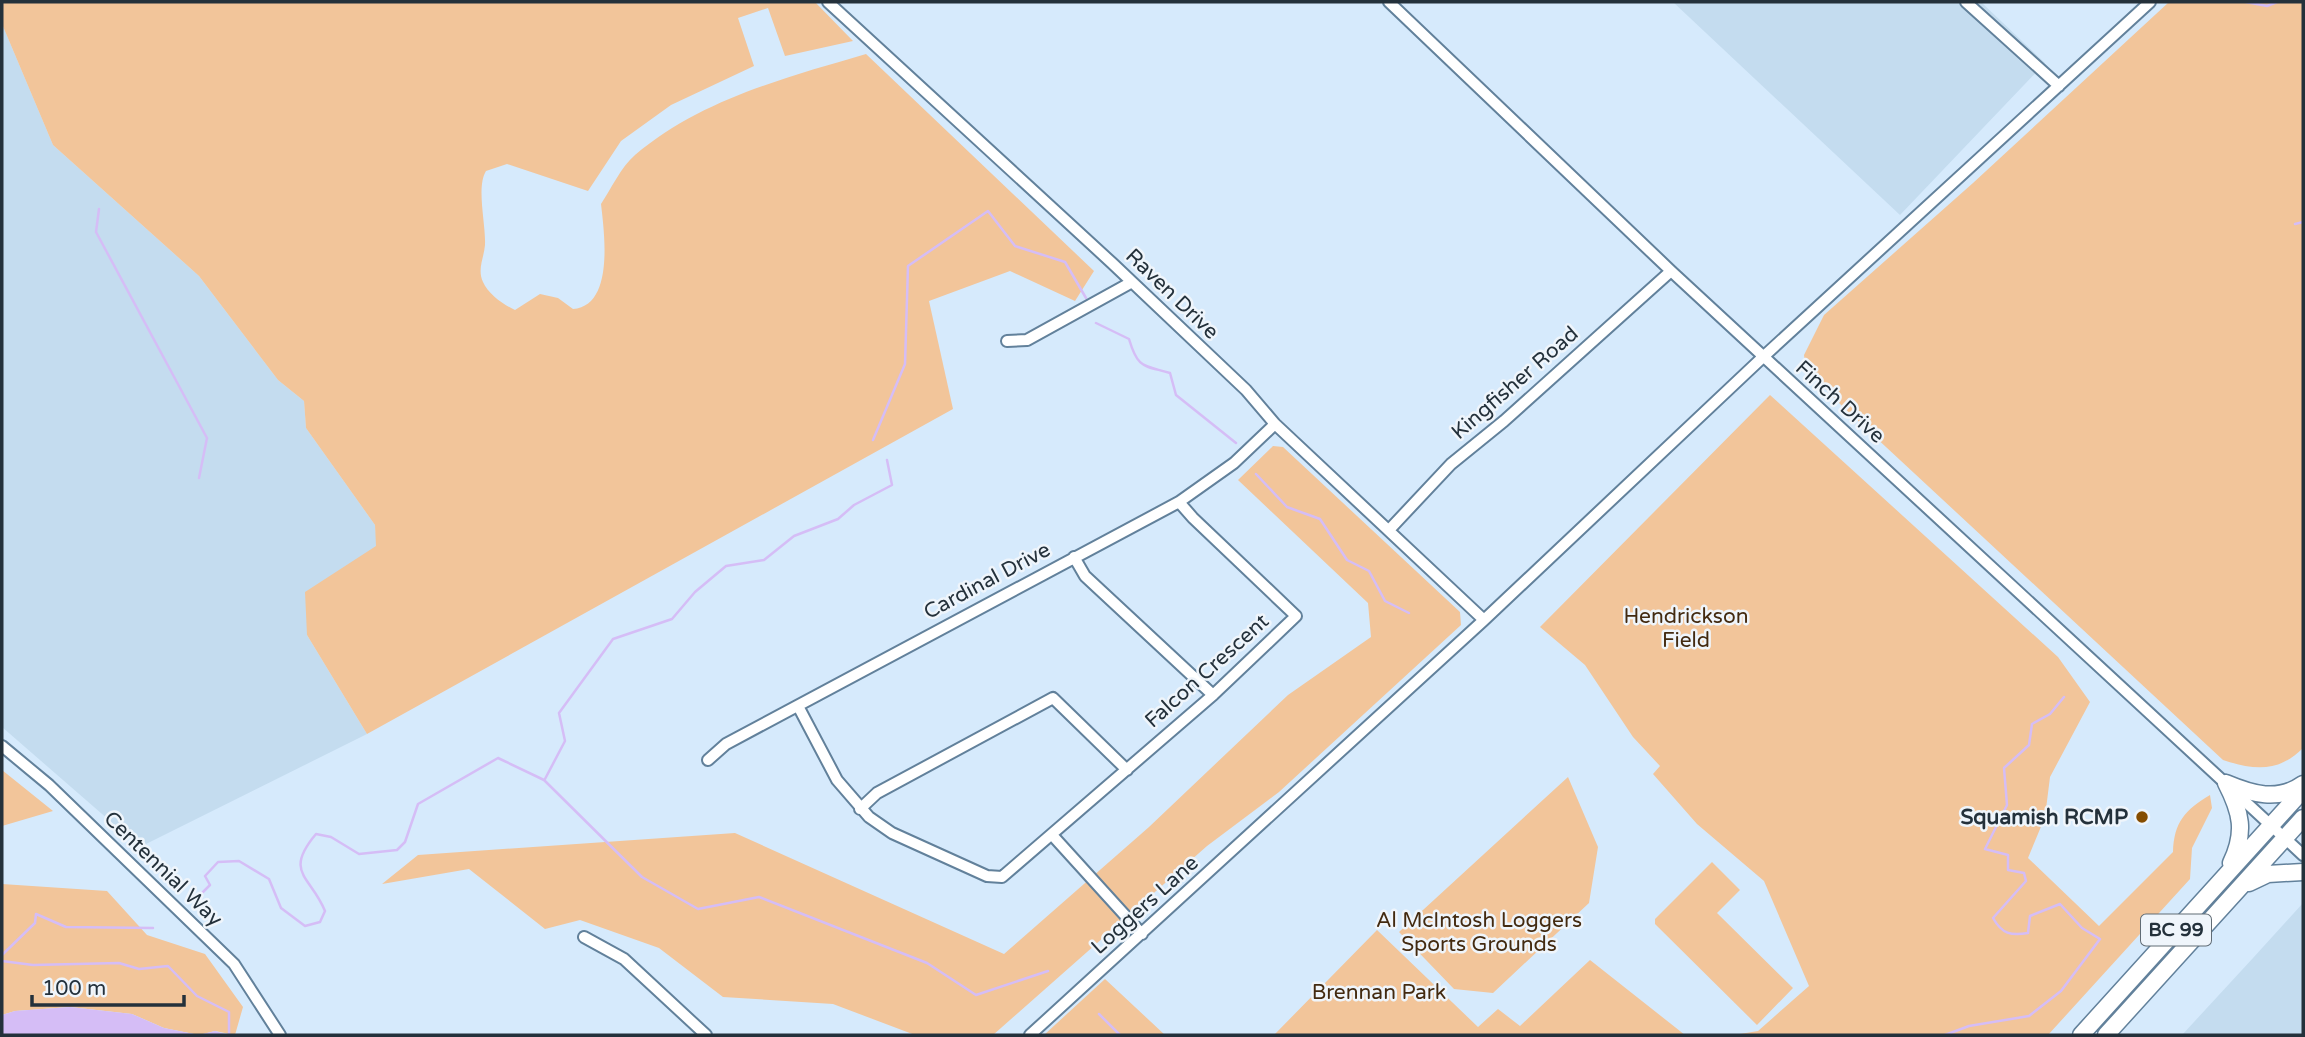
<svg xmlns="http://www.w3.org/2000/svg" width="2305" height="1037" font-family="'Varela Round',sans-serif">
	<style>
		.built { fill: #c4dcef }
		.green { fill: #f2c59a }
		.water { fill: #d5bdf6 }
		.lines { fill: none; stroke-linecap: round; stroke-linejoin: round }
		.stream { stroke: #d5bdf6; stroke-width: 2.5 }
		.minor-casing { stroke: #62819b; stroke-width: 14 }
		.highway-casing { stroke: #62819b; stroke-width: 19 }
		.minor { stroke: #fff; stroke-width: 10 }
		.highway { stroke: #fff; stroke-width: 16 }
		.poi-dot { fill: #854d00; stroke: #eff5fb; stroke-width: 2.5 }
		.labels { text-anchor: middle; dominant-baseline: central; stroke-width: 5; stroke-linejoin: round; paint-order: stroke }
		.shield { fill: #eff5fb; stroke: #616c75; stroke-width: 2 }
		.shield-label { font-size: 19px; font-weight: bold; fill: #24313b }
		.street-label { font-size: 21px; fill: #24313b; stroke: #eff5fb }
		.park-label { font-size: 21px; fill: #432a10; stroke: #eff5fb }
		.poi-label { font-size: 21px; font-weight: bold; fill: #24313b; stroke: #eff5fb; text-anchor: end }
	</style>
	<rect width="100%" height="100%" fill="#d6eafc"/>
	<!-- built -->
	<path class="built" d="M1673,2H1981L2045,63L1900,215Z
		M2,24L53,145L199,276L278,380L304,401L306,428L375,525L377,546L307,635L367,734L140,847L2,727Z
		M2303,903V1035H2182L2253,958Z"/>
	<!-- green -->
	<path class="green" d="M2,2H815L853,41L785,56L768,8L738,18L754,66L671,105L621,141L588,191L507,164L486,171C476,187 486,224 485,245C484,258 477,269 483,282C488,294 504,305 515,310L540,294L558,298L573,309C615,306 604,231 601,204C611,189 621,167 635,155C701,99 785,78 866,54L1094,271L1075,301L1010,271L929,301L953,409L367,734L307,635L305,592L376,546L375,525L306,428L304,401L278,380L199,276L53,145L2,24Z
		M2169,2H2303V748C2278,773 2254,770 2223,760L1844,408L1806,369L1804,355L1824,315L1973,183Z
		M1770,395L2058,657L2090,702L2050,777L2045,817L2028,858L2099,926L2173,852C2174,822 2185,810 2210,795L2212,808L2192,848L2190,879L2048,1035H1734L1758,1031L1809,986L1764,881L1697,824L1653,774L1660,766L1633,737L1585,665L1540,627Z
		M1273,446L1283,447L1460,612L1461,625L1279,792L1207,846L993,1035H915L833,1004L723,997L659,948L580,920L545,929L469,869L382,884L418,855L735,833L1004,954L1149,827L1288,695L1371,637L1368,603L1238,480Z
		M2,770L53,811L2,826Z
		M1568,777L1598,847L1589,903L1493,993L1454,989L1399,932Z
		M1712,862L1740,890L1717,913L1793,988L1757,1025L1655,924V919Z
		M2,884L107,891L147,935L205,954L243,1007L235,1035L215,1031L199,1035L164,1028L132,1014L70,1007L15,1011L2,1015Z
		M1377,930L1478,1027L1498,1009L1520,1026L1590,960L1685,1035H1274Z
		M1105,979L1165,1035H1044Z"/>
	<!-- water -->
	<path class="water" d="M70,1007L132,1014L164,1028L199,1035L215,1031L229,1035H2V1015L15,1011Z"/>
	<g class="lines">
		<!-- stream -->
		<path class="stream" d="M2246,2L2267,6L2277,2
			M99,209L96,232L207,438L199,478
			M2295,224L2303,222
			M1096,323L1129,339C1138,369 1143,365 1170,373L1176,395L1236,443
			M873,440L905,364L908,266L988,211L1015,246L1065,262L1086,298
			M1256,474L1287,507L1320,519L1347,560L1369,571L1385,601L1409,613
			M545,779L565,741L559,713L613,639L672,619L695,592L726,566L764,560L794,536L838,519L854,505L892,485L887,460
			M202,893L210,885L205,876L218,862L239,861L269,879L281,908L305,926L320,922L325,911C311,876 283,873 316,834L331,837L359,854L397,850L405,842L418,804L498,758L544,780L642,877L698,909L759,897L927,963L976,995L1048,971
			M2,955L35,923L36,914L66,927L153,928
			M2,961L33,965L119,963L139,969L168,966L197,996L229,1012V1035
			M1099,1014L1120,1035
			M1945,1035L1969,1026L2029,1016L2061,991L2100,939L2082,928L2060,904L2030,916L2028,933C2011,936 2002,934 1993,918L2026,881L2024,873L2008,870V855L1985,849L2007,805L2004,768L2029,745L2032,724L2050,714L2064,697"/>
		<defs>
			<path id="minor" d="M828,2L1112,263L1246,390L1275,424L1484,620
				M1389,2L1671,271L2303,855
				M1966,2L2059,86
				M1007,341L1027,340L1132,282
				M1389,530L1451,464L1504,421L1671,271
				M1074,557L1085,576L1213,695
				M798,706L837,780L869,817L892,833L987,876L1002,877L1213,695L1296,616L1193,518L1179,502
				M2,746L49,785L234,964L280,1035
				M708,760L726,744L1179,502L1234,463L1275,424
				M860,809L877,793L1053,698L1127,770
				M1053,836L1142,934
				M584,937L624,959L706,1035
				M1030,1035L1484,620L1763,357L2150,2"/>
			<path id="highway" d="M2226,783C2241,812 2246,832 2231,863
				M2226,783C2252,794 2278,802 2303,784
				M2249,883L2268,874L2303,872
				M2081,1035L2303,790
				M2106,1035L2303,818"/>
		</defs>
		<!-- minor casing -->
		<use href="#minor" class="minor-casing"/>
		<!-- highway casing -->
		<use href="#highway" class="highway-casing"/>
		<!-- minor -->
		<use href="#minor" class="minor"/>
		<!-- highway -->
		<use href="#highway" class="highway"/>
	</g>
	<!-- markers -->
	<circle class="poi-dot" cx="2142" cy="817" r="7"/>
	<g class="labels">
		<!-- shield labels -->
		<rect class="shield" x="2141" y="914.5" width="70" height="31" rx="5"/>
		<g class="shield-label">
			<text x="2176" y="930">BC 99</text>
		</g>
		<!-- street labels -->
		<g class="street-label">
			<text transform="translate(1172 294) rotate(44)">Raven Drive</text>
			<text transform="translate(1515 383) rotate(-41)">Kingfisher Road</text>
			<text transform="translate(1840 402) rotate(42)">Finch Drive</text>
			<text transform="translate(987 581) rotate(-28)">Cardinal Drive</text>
			<text transform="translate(1207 671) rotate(-42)">Falcon Crescent</text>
			<text transform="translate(163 869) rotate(44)">Centennial Way</text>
			<text transform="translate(1145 905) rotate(-42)">Loggers Lane</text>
		</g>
		<!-- park labels -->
		<g class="park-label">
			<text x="1686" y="616">Hendrickson<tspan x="1686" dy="24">Field</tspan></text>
			<text x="1479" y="920">Al McIntosh Loggers<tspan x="1479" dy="24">Sports Grounds</tspan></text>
			<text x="1379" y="992">Brennan Park</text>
		</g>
		<!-- poi labels -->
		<g class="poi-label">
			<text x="2128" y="817">Squamish RCMP</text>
		</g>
	</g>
	<!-- border -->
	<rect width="2305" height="1037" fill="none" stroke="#24313b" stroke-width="7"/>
	<!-- scale -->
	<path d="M32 995v10h152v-10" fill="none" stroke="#24313b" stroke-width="3.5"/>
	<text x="42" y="995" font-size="21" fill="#24313b" stroke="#eff5fb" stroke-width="5" paint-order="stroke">100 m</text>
</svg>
